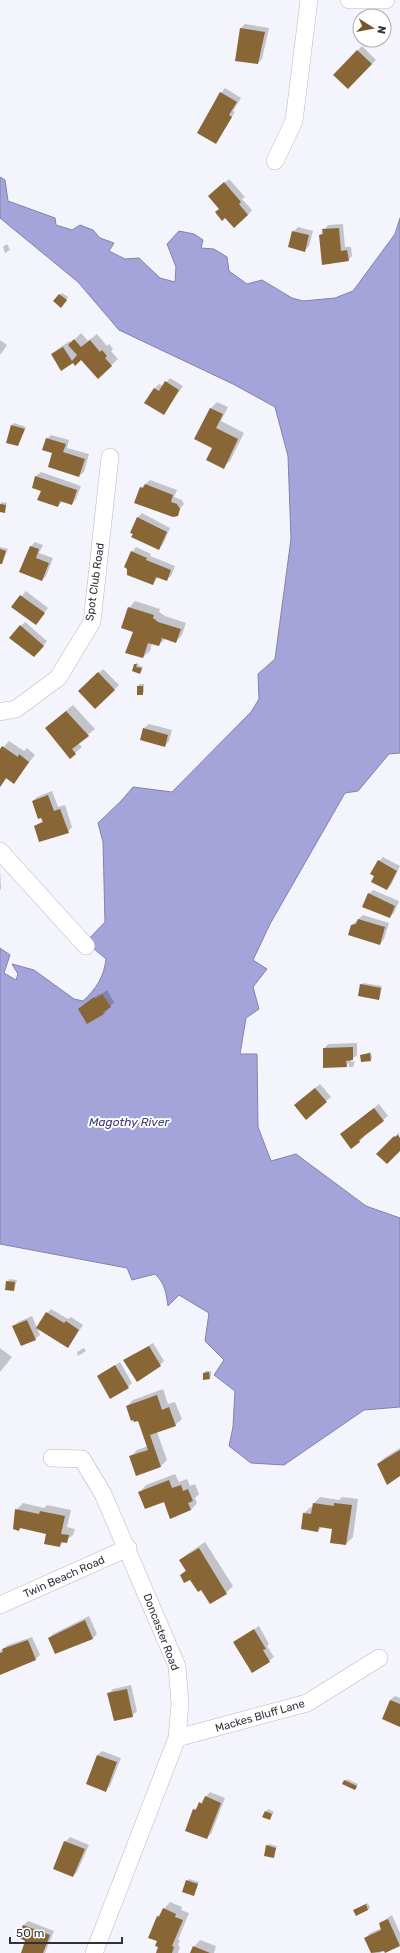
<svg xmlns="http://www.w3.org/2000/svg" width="400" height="1953" font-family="Rubik,sans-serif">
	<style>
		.water { fill: #a4a4da; stroke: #8282aa }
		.shadow { fill: #0003 }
		.building { fill: #886636 }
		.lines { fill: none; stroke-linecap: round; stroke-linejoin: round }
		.minor-casing { stroke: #b5b6cc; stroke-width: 18 }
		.minor { stroke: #fff; stroke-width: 17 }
		.labels { text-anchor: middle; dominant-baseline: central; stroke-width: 4; stroke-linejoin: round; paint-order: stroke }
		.street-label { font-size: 11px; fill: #31313a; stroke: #fff }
		.water-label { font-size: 12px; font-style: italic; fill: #3f397b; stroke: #fff }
	</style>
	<rect width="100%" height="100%" fill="#f4f4fd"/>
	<!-- water -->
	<path class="water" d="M0,177L5,180L8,201L55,218L56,225L72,230L80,225L93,230L100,238L114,243L109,251L125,259L139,258L160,278L175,282L176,267L167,244L179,231L194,234L203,240L201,248L214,249L227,257L229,271L247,284L262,280L292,298L303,301L335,298L353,291L395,234L400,218V753L389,754L358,791L345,793L270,924L253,960L267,969L253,987L259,1009L246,1018L240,1054H257L258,1127L271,1161L296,1154L366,1206L400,1218V1407L364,1410L284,1465L251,1463L229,1446L233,1427L235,1391L214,1375L224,1360L205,1341L209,1313L179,1295L168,1306C166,1293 165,1283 155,1274L132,1280L127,1268L0,1244V948L10,955L4,973L16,980L18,974L12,964L34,970L74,999L83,1001C96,989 104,977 106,959L86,942L105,922L103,842L98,823L122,800L133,787L172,792L251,712L259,699L258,674L275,659L291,539L288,456L275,407L233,384L119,330L78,282L0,218Z"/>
	<!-- shadow -->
	<path class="shadow" d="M245,24L269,28L262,59L258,63L241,28Z
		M362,46L376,60L348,88L335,75Z
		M225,88L241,98L233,111L235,112L215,143L221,93Z
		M229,179L245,197L242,199L252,210L248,215L220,209L213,192Z
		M343,224L345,247H351L352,256L348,260L320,235L328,225Z
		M298,227L313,231L309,246L305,250L293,232Z
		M7,244L10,250L5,253L3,247Z
		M62,293L68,297L63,304L55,301Z
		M81,333L88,341L97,334L107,346L109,344L113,349L111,351L118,359L98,378L81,359L73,362L52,354L59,348L70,341L71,343Z
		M0,340L7,345L0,355Z
		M170,378L183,386L164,414L146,403L155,388L159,384L163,386Z
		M217,402L228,407L221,421L244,433L230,461L223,467L212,447L195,439L211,408Z
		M14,423L26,427L17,445L12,425Z
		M51,435L69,440L67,448L89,454L84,472L79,476L53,452L47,439Z
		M41,472L81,486L76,499L72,504L62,502L58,506L42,490L33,487L36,476Z
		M150,480L177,490L174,497L182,500L184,504L175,515L141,488Z
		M1,502L7,503L4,512L0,511Z
		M142,513L170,528L163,544L159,549L132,532L138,517Z
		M35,542L43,545L39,553L53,558L46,576L42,580L31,546Z
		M0,547L8,549L2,563H0Z
		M136,547L151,554L150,556L175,566L171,576L166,580L158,577L153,584L132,552Z
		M26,591L48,608L38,620L13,607Z
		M135,601L160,609L159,612L165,616L186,623L182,635L176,642L166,638L159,645L152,643L150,651L143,657L129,608Z
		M25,622L47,641L39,652L21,626Z
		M137,662L138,665L143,667L140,673L133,671Z
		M103,669L119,685L95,708L79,691Z
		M140,684H144V692L142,694L138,686Z
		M73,705L95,729L78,743L82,747L75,753L46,728Z
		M149,724L172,730L169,741L165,746L144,728Z
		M9,741L24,751L27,748L35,755L14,782L7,778L0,787V751Z
		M52,791L58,807L65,805L72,827L68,832L35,826L44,820L33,801L37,797Z
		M383,857L400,866L391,885L387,889L375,876L379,861Z
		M0,869L1,889L0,890Z
		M373,890L399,901L394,913L389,917L369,894Z
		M363,915L389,923L384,939L380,944L352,925Z
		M363,983L382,986L380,997L379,999L361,985Z
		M107,990L114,1002L104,1014L88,1022L79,1009L99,994L100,995Z
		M357,1043V1055L351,1060V1062L355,1061L353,1067H349V1063L346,1066L324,1049L328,1044Z
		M371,1052L372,1058L370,1060L361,1055Z
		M320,1084L331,1097L326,1101H299Z
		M379,1104L388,1116L363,1136L364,1137L360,1141L346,1130Z
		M399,1132L400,1149L378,1154Z
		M9,1279L17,1280L14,1290L6,1289Z
		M51,1309L68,1319L71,1317L83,1325L68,1347L47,1313Z
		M32,1316L40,1335L35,1339L14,1326L18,1322Z
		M153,1343L164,1361L160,1365L125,1360Z
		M0,1348L12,1357L0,1372Z
		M84,1348L86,1351L78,1356L77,1352Z
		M120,1362L132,1383L128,1387L98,1377Z
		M206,1371H211V1376L209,1378L204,1373Z
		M163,1389L168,1404L175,1402L182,1419L175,1425L157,1432L167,1460L161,1466L130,1457L137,1450L148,1446L138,1420L127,1406L133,1400Z
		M400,1448V1475L387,1483L378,1464L384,1458Z
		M175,1474L179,1482L187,1479L190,1486L195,1484L199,1494L195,1498L197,1503L191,1510L140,1492L146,1485Z
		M320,1497L339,1500L342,1497L358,1499L353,1537L346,1544L333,1528L322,1526L318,1531L302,1528L304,1513L311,1507H313V1504Z
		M23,1503L44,1508L47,1505L71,1510L67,1527L75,1529L73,1535L59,1546L47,1533L21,1527L19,1529L16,1510Z
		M205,1542L233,1586L226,1593L211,1603L202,1588L191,1578L181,1575L186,1570L180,1560L187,1554Z
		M89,1616L97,1634L93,1638H49L53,1634Z
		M259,1626L269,1644L267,1646L274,1657L269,1661L234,1642Z
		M32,1637L40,1655L36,1659L0,1674V1651L8,1645Z
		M131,1685L137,1711L132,1716L109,1693L113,1689Z
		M395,1696L400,1698V1726L390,1700Z
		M102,1751L121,1758L110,1786L106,1790L98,1755Z
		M347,1779L358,1784L355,1789L345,1781Z
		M210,1792L225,1798L211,1834L207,1838L194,1810Z
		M268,1809L274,1812L270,1819L263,1817Z
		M70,1837L89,1845L77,1872L73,1876L65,1842Z
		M269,1844L277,1846L273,1857L267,1846Z
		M189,1879L199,1882L193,1895L187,1881Z
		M170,1902L182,1907L181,1910L189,1913L178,1940H180L178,1946L180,1947L178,1953H157L160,1947L158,1941L149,1937L158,1916Z
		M368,1903L370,1908L368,1910H354Z
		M392,1915L400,1933V1945L379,1953H372L365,1938L370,1933L382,1928L380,1923Z
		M28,1921L54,1931L45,1953H22L27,1940L19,1937L24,1925Z
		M200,1940L216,1946L214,1953H191L194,1947Z"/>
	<!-- building -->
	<path class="building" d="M240,28L265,32L258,64L235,61Z
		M357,50L372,64L348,89L333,75Z
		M220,92L237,102L229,115L232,117L216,144L197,133Z
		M224,182L241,202L239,204L248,215L234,228L225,218L222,221L215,212L219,209L208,196Z
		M339,228L341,251L347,250L349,261L322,265L319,235L323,234L322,229Z
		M292,231L309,235L305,252L288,247Z
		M59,294L67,300L61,308L53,301Z
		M74,339L81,347L90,340L100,352L102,350L107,356L105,358L112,366L98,379L81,360L75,366L73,363L61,371L51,354L63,347L72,361L77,355L68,345Z
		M165,381L179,390L164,415L144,403L154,388L159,391Z
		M210,408L223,414L216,428L238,439L224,469L206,460L212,448L194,439Z
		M11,425L25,429L18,446L6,443Z
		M46,438L66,444L63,452L85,459L79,477L48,467L52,453L42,450Z
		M35,476L77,490L72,505L60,501L58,507L37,500L41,491L32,488Z
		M145,484L173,495L171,502L177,504L180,509L178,516L173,517L134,503L140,487L143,488Z
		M0,504L6,505L5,513L0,512Z
		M137,517L167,532L159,550L131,537L133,534L130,533Z
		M30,546L39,549L36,558L49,563L42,581L19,572Z
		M0,549L6,551L2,564H0Z
		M131,551L147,558L146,560L171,570L167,581L156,577L153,585L127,575V569L124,567Z
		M20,595L45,613L36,625L11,607Z
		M128,607L154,615L153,618L158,622L181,629L176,643L162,638L159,646L148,643L143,658L125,653L133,632L121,628Z
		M20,625L44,646L34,657L9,638Z
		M134,664H137L136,667L142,668L140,674L132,671Z
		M98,672L115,690L95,709L78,691Z
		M137,686H143V695H137Z
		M66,711L89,736L72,749L76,754L70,759L45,728Z
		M143,728L168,735L165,747L140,740Z
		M2,746L18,757L19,754L29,762L14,784L6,778L0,787V749Z
		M48,795L54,811L60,809L69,833L39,842L34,826L43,822L41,818L38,819L32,801Z
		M378,860L397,871L387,890L371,882L374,876L370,874Z
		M368,893L395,906L390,918L362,907Z
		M358,919L385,927L380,945L348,935L351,925L356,924Z
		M360,984L381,988L379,1000L358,996Z
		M102,994L111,1007L103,1012L104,1014L87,1024L78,1009L94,997L95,999Z
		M353,1047V1060L346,1061L347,1067L323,1068V1048Z
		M370,1053L371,1061L361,1062L360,1055Z
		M315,1088L327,1102L306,1120L294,1105Z
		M374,1108L384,1121L359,1140L360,1142L351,1149L340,1134Z
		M398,1135L400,1138V1151L387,1164L376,1154L394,1136L395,1137Z
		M6,1281L15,1282L14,1291L5,1290Z
		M46,1312L64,1323L66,1321L79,1330L68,1348L36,1328Z
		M27,1320L36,1340L21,1346L12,1326Z
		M149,1346L161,1366L137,1382L123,1360Z
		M115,1365L129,1388L110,1399L97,1376Z
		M209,1372L210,1379L203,1380V1373Z
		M157,1395L162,1410L169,1407L176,1426L150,1435L161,1467L136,1476L129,1456L148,1450L138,1421L134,1422L133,1420L131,1421L126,1406Z
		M400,1450V1476L387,1485L377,1464Z
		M169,1480L172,1488L181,1485L183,1491L188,1489L193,1501L188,1503L191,1510L170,1519L164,1502L145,1509L138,1492Z
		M313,1503L334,1506V1503L352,1505L346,1545L330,1543L332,1529L319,1527L318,1532L301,1529L303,1513L311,1514Z
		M15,1509L39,1514L40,1511L65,1516L61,1534L69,1535L67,1543L61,1542L60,1547L44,1544L46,1534L20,1528L19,1531L13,1529Z
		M199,1548L227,1594L210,1604L201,1590L198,1592L190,1580L184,1583L180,1575L186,1571L179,1560Z
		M85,1620L93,1639L55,1654L48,1638Z
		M254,1629L266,1649L263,1650L270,1662L252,1673L233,1642Z
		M28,1640L36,1660L0,1675V1653L3,1652L2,1649Z
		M127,1689L133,1717L114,1721L107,1693Z
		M390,1700L400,1704V1727L382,1719Z
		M97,1755L117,1762L106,1792L86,1784Z
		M344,1780L357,1786L355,1790L342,1784Z
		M205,1796L221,1803L207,1839L185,1831L193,1809L196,1810L199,1802L202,1804Z
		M265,1811L272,1814L270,1820L262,1817Z
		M64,1841L85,1849L73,1877L53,1869Z
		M266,1845L276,1848L274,1858L264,1856Z
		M186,1880L198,1884L194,1896L182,1892Z
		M366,1904L368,1910L356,1916L353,1910Z
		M163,1908L176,1914L175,1917L183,1920L172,1946L174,1947L172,1953H156L158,1947L155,1946L157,1941L148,1938L157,1916L159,1917Z
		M388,1919L400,1946L385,1953L384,1951L371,1953L364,1938L381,1930L379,1923Z
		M23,1925L50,1935L43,1953H21L25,1941L18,1937Z
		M193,1946L210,1953H190Z"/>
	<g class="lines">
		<defs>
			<path id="minor" d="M349,0H386
				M275,161L294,121L309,0
				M0,712L16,709L58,678L92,622L110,457
				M0,851L86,946
				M52,1458L82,1459L103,1494L177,1666L180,1704L177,1738L94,1953
				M0,1605L128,1548
				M177,1738L307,1703L379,1658"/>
		</defs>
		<!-- minor casing -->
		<use href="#minor" class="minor-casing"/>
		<!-- minor -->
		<use href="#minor" class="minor"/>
	</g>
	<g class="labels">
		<!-- street labels -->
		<g class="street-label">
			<text transform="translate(95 582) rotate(-82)">Spot Club Road</text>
			<text transform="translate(64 1577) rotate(-24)">Twin Beach Road</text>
			<text transform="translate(161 1632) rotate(69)">Doncaster Road</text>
			<text transform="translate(260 1716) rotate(-16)">Mackes Bluff Lane</text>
		</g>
		<!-- water labels -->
		<g class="water-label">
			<text x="129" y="1122">Magothy River</text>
		</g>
	</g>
	<!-- north arrow -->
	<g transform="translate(372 28) rotate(101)"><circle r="19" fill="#ffffff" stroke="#adadb0"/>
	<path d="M0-3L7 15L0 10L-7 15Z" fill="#75562b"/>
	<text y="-6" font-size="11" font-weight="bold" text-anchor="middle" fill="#31313a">N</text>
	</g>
	<!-- scale -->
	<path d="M10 1937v6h112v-6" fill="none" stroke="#31313a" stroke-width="2"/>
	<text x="16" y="1937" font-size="12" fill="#31313a" stroke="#ffffff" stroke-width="3" paint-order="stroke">50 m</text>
</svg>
